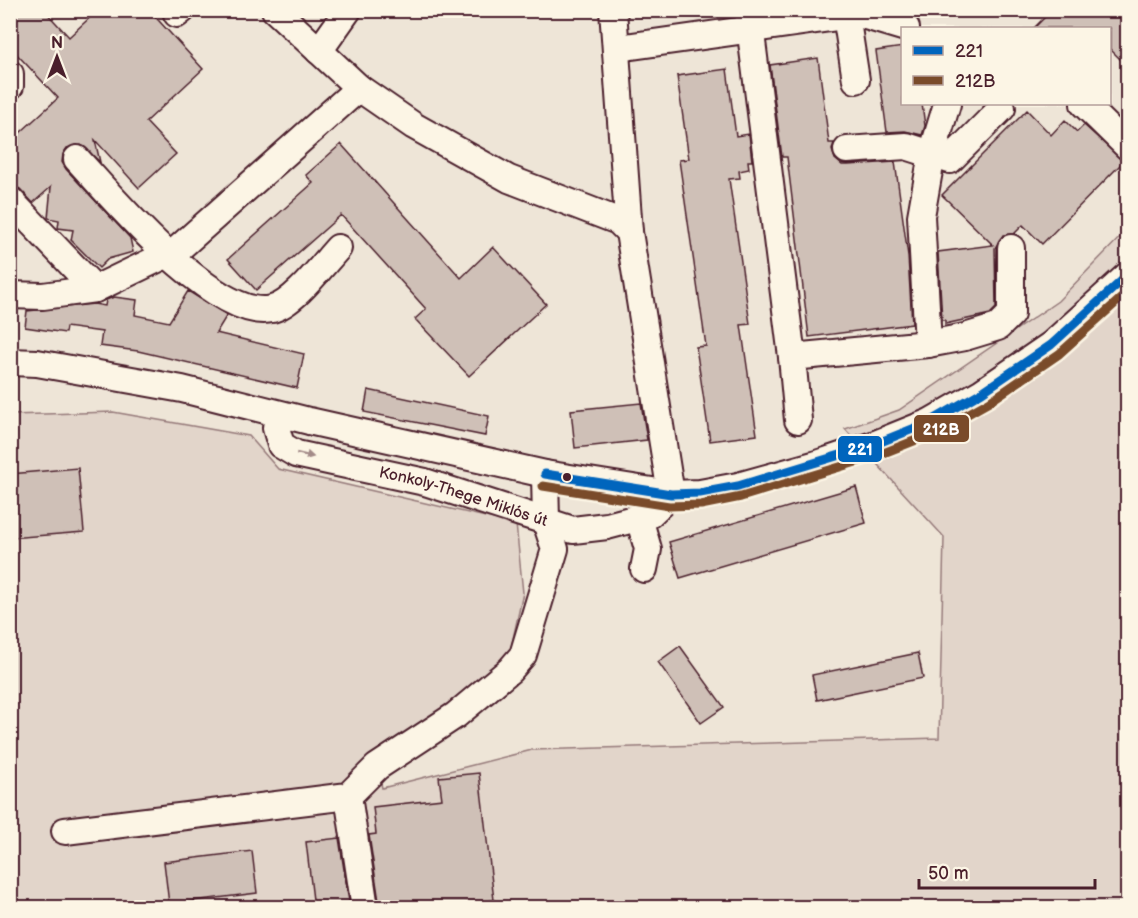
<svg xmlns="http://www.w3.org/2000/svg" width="1138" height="918" font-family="'Balsamiq Sans',sans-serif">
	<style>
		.built { fill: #eee5d7; fill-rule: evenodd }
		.green { fill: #e2d5ca; stroke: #967a7a; stroke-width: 1.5 }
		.building { fill: #cfc0b7; stroke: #4a1f2b; stroke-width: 1.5 }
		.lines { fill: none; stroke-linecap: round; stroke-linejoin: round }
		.minor-casing { stroke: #4a1f2b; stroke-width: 30 }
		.minor { stroke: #fcf5e5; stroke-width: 26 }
		.bus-1-casing { stroke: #fcf5e5; stroke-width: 14 }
		.bus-2-casing { stroke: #fcf5e5; stroke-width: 14 }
		.bus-1 { stroke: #0065bd; stroke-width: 9 }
		.bus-2 { stroke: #7a4b2a; stroke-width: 9 }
		.oneway { fill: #a38a88 }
		.bus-dot { fill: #4a1f2b; stroke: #fcf5e5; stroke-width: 2 }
		.labels { text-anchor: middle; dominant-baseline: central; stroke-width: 4.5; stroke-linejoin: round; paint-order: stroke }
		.street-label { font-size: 16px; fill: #4a1f2b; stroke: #fcf5e5 }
		.line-badge { stroke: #fcf5e5; stroke-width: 2 }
		.badge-label { font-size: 16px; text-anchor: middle; font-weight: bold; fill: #fff }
	</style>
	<rect width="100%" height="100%" fill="#fcf5e5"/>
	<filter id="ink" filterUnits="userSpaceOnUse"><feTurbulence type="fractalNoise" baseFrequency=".0167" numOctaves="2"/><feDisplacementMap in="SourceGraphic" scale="12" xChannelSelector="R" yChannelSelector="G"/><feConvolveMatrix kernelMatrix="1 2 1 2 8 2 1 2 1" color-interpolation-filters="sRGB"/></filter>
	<g filter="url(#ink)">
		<!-- built -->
		<path class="built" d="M10,11H1127V230L1058,301L899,410L845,429L944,537L940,738L532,750L382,789L377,767L516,524L278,469L249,436L113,412L11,415ZM902,28H1110V104H902Z"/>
		<!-- green -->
		<path class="green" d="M1127,230V907H11L10,415L113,412L249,436L278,469L516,524L523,593L507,666L375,756L382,788L532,750L939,738L944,537L845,429L899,410L1058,301Z"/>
		<!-- building -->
		<path class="building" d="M10,10H44L69,37L98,10H149L203,69L146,122L176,154L139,188L95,140L100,162L81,145L67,148L63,154L62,162L66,169L130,238L133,252L108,259L99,268L71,240L73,230L58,228L59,220L48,218L51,187L33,203L20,189L10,185V142L58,98L10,47Z
			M1052,10H1128V67L1110,49V28H1034Z
			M903,47V104H922L925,126L922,135L905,131L887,132L876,51Z
			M818,58L829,143H834L832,150L835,159L842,165H848L895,162L908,256L912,324L809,337L787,157H782L770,65Z
			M727,69L736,136L749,134L752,161H748L749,169L739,171L740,178L729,179L750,324L741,325L757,435L710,441L696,347L706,346L679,160L689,159L677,76Z
			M1027,110L1051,135L1065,120L1077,132L1084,125L1124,161L1042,244L1023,225L1014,234L1003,235L995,248L996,308L990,314L945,324V320H942L938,252L993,245L942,195Z
			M341,144L461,278L493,247L546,304L469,376L415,319L426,309L341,215L256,290L228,259L313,183L306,175Z
			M188,291L227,315L216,333L304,354L297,388L138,351L100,346L102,332L66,327L65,333L25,327L27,311L94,304L105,306L106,300L114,297L137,300L135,315L169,322Z
			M368,390L489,416L485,436L364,412Z
			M641,403L647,440L575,448L571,410Z
			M78,468L84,532L10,538V474Z
			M856,487L866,523L680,578L669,542Z
			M680,646L724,707L701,723L658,662Z
			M918,653L923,678L817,700L812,675Z
			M479,773L494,900L430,908H380L369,835L376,834L373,807L442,799L439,777Z
			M339,838L350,908H314L306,842Z
			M252,851L257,893L169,904L164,862Z"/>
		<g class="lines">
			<defs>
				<g id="minor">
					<path d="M275,10L359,88L414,126L509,179L618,221L629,232"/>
					<path d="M613,10L629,232L671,494"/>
					<path d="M748,10L792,357L928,344L965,337L998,327L1011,314V248"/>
					<path d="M177,14L182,10"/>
					<path d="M846,15L856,80"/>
					<path d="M618,48L859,14L906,28"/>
					<path d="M319,51L348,10"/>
					<path d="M10,74V86"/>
					<path d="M1084,104L1128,147"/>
					<path d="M847,150L906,146L950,160L1002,108"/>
					<path d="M77,159C111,196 217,323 272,309C294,304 323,264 338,248"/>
					<path d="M10,200L95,289"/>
					<path d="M10,295L43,296L95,289L178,249L359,88"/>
					<path d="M928,344L921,216L932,154L947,104"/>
					<path d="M792,357L798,420"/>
					<path d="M10,362L37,363L182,389L309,421L545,474L671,494L700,493L738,486L817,464L873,445L930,422L982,392L1051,345L1128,275"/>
					<path id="s1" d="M278,414L276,428L281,445L296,454L425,482L573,530L607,526L649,515L671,494"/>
					<path d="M639,518L648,549L644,569"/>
					<path d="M348,796L365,908"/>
					<path d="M65,831L348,796L377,767L456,715L510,670L523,655L555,549L546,522L545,474"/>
				</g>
			</defs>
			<!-- minor casing -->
			<use href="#minor" class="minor-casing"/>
			<!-- minor -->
			<use href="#minor" class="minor"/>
			<defs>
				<path id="bus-1" d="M545,474L671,494L700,493L738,486L873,445L930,422L982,392L1051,345L1128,275"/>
				<path id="bus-2" d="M543,486L669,506L701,505L741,497L876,456L934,433L989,402L1059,354L1128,292"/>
			</defs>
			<!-- bus-1 casing -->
			<use href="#bus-1" class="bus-1-casing"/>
			<!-- bus-2 casing -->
			<use href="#bus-2" class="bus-2-casing"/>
			<!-- bus-1 -->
			<use href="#bus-1" class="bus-1"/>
			<!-- bus-2 -->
			<use href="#bus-2" class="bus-2"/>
		</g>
		<!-- one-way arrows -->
		<defs><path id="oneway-solid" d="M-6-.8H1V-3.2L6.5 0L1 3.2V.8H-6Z" transform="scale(1.5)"/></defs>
		<use class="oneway" href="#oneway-solid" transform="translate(305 455) rotate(13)"/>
	</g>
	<!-- markers -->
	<circle class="bus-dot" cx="567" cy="477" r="5"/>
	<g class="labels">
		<!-- street labels -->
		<g class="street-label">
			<text stroke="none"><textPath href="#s1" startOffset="222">Konkoly-Thege Miklós út</textPath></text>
		</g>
	</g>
	<g class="line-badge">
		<rect x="913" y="414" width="57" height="29" rx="6" fill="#7a4b2a"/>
		<rect x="837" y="435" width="46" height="28" rx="6" fill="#0065bd"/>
	</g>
	<g class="badge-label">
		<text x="941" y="435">212B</text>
		<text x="860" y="455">221</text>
	</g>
	<!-- margin -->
	<rect width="1138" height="918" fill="none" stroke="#fcf5e5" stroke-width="36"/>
	<rect x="18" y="18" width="1102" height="882" fill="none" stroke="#4a1f2b" stroke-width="2" filter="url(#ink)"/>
	<!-- legend -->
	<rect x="901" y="27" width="210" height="78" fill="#fcf5e5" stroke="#b59f9b" stroke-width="1.5"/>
	<rect x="913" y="46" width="30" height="9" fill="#0065bd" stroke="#b59f9b" stroke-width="1.5"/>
	<text x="955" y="57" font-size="18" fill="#4a1f2b">221</text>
	<rect x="913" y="76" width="30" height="9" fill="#7a4b2a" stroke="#b59f9b" stroke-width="1.5"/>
	<text x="955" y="87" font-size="18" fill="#4a1f2b">212B</text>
	<!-- north arrow -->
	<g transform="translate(57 57)" stroke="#fcf5e5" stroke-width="4.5" paint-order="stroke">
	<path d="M0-4.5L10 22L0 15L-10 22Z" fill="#4a1f2b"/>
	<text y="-9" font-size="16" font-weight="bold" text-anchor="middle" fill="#4a1f2b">N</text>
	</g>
	<!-- scale -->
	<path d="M919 879v9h176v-9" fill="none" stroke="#4a1f2b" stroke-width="3"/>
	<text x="928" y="879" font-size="18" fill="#4a1f2b" stroke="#fcf5e5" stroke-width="4.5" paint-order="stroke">50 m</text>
</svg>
